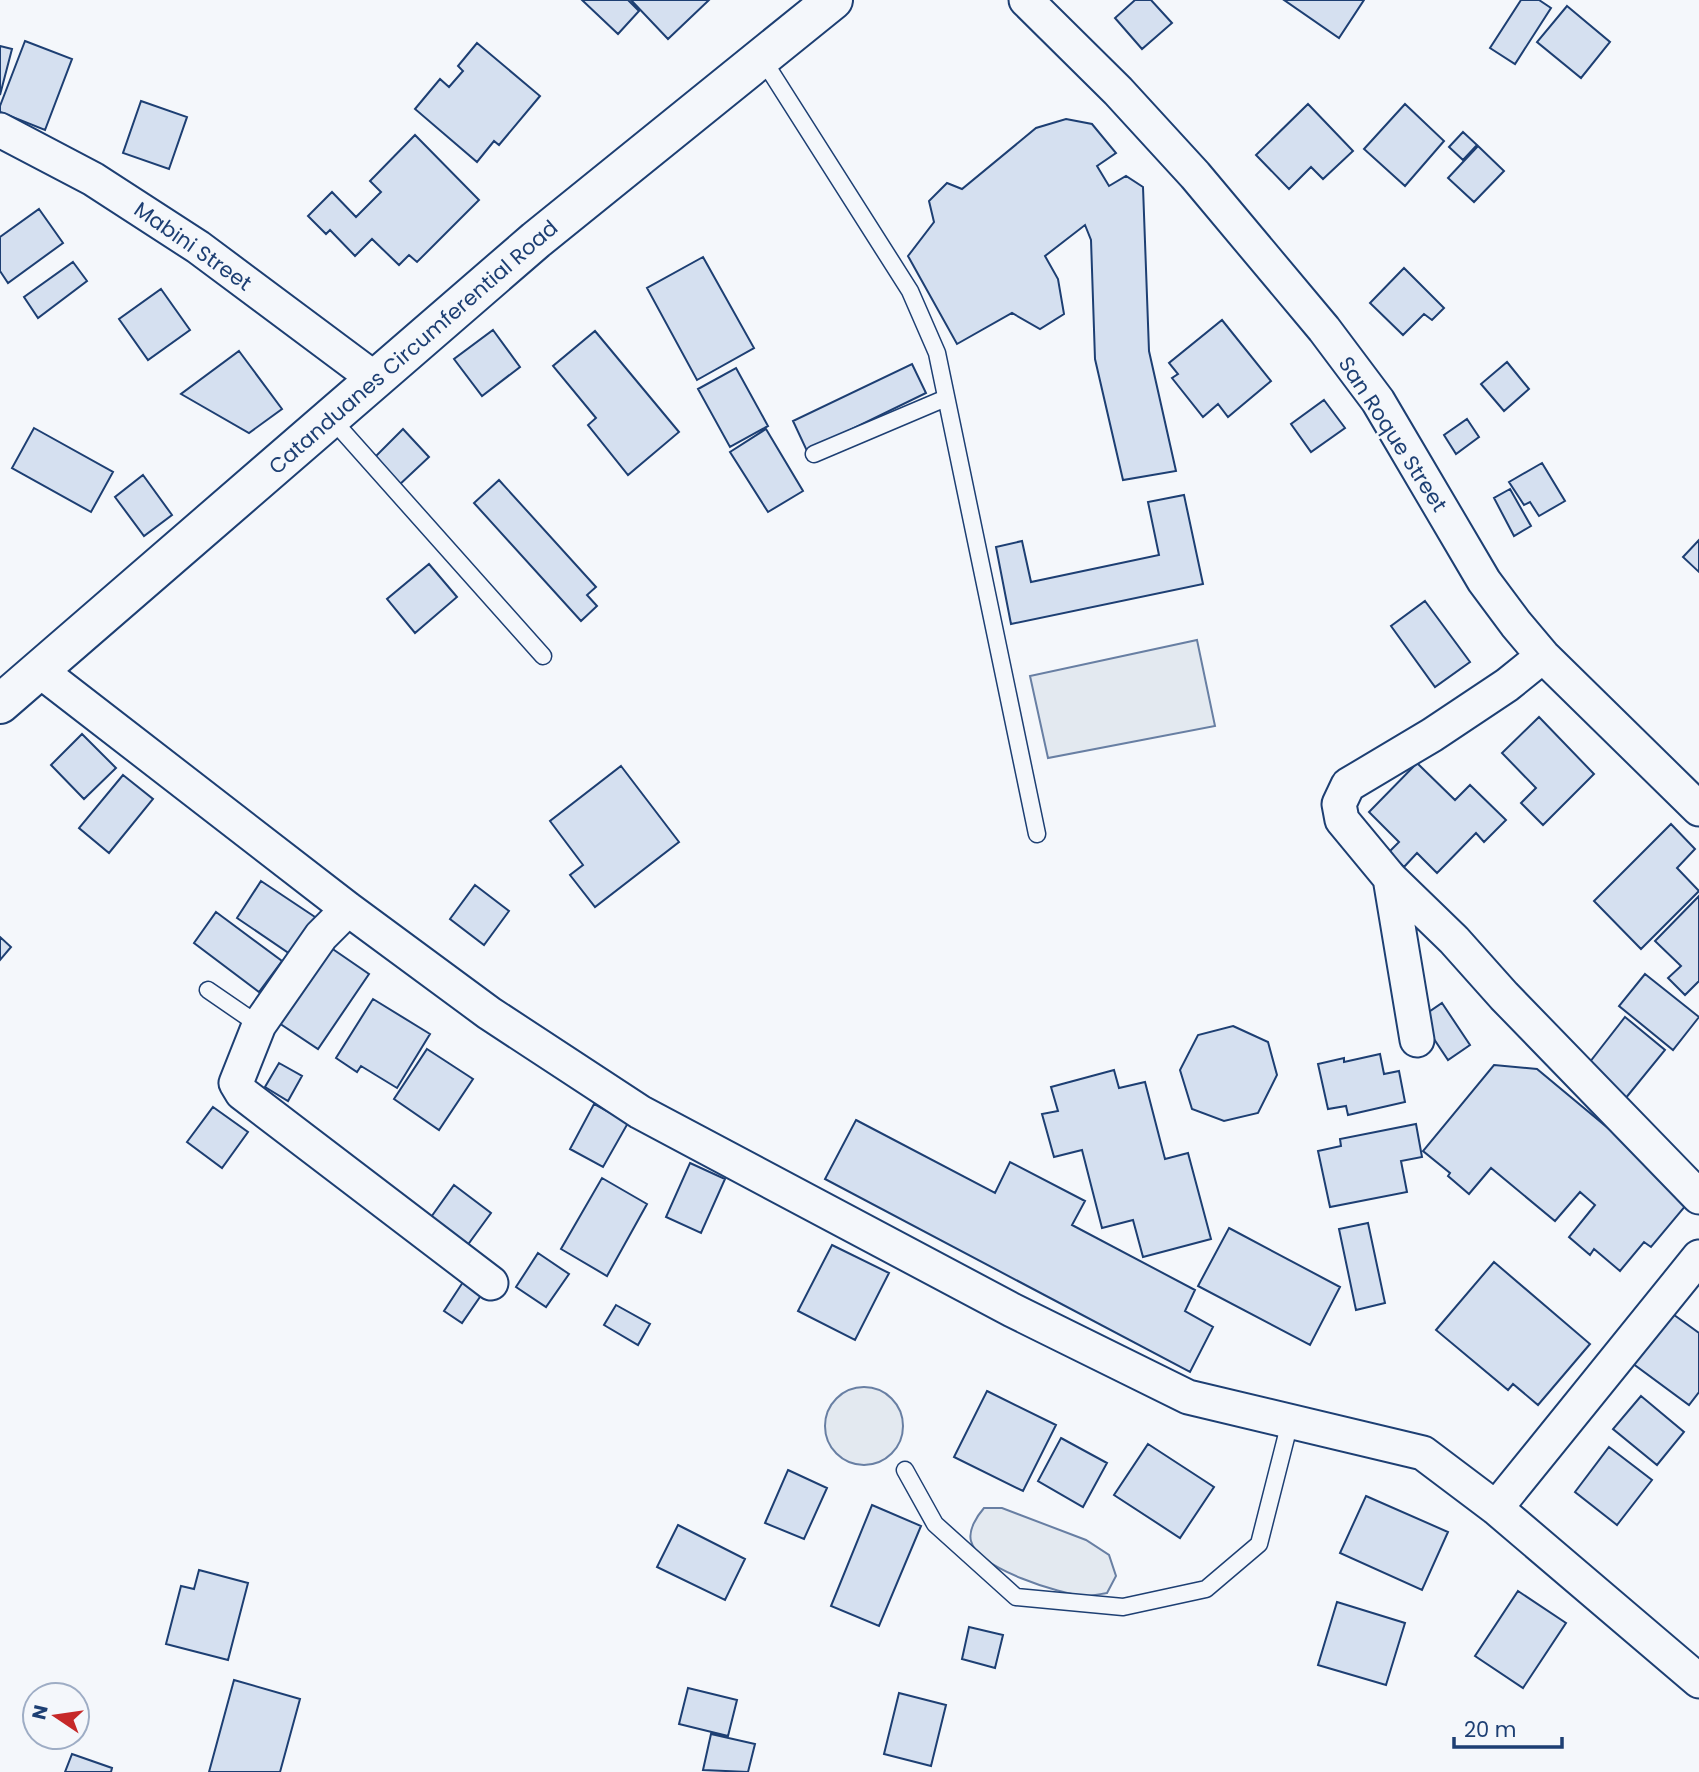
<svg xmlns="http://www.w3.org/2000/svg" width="1699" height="1772" font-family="Poppins,sans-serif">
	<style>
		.green { fill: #e3e9f0; stroke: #687fa3; stroke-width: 2 }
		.building { fill: #d5e0f0; stroke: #1d3f73; stroke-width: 2 }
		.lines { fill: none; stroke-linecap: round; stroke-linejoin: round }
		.lane-casing { stroke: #1d3f73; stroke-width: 19 }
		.street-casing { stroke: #1d3f73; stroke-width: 37 }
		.primary-casing { stroke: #1d3f73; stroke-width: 42 }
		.lane { stroke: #f4f7fb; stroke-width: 16 }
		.street { stroke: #f4f7fb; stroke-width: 33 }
		.primary { stroke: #f4f7fb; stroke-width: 38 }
		.labels { text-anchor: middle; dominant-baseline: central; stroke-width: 5; stroke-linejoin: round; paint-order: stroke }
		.street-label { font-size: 21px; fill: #1d3f73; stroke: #f4f7fb }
	</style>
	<rect width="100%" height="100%" fill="#f4f7fb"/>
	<!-- green -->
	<path class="green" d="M1197,640L1215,726L1048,758L1030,676Z
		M825 1426a39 39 0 1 1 78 0a39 39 0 1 1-78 0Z
		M984,1508H1002L1086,1540L1109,1555L1116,1576L1107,1593C1100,1594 1092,1596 1085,1596C1060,1594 978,1569 971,1541C968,1530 977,1516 984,1508Z"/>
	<!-- building -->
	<path class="building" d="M582,0H628L639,11L618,34Z
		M631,0H709L668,39Z
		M1135,0H1151L1172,23L1142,49L1115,18Z
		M1284,0H1364L1339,38Z
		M1521,0H1539L1551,8L1515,64L1490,48Z
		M1567,6L1610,42L1581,78L1537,42Z
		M25,41L72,59L45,130L0,112V106Z
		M477,43L540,96L499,145L494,141L477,162L415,109L440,79L449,87L463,71L458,66Z
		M0,46L12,49L0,95Z
		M141,101L187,117L169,169L123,153Z
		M1308,104L1353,151L1323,179L1311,167L1289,189L1256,155Z
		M1405,104L1444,141L1405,186L1364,149Z
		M1066,119L1092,124L1116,153L1097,166L1109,186L1126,176L1143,187L1149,351L1176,471L1123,480L1095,359L1091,240L1085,225L1045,256L1058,279L1064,314L1040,329L1012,313L957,344L908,256L934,222L929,201L947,183L962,189L1036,128Z
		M1463,132L1477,145L1463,160L1449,147Z
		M415,135L479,200L417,262L409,255L399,265L372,239L355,256L330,230L326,234L308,216L332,192L356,217L381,192L370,181Z
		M1478,146L1504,171L1474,202L1448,178Z
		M39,209L63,243L8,283L0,271V237Z
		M703,257L754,348L697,380L647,288Z
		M73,262L87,281L38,318L24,297Z
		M1404,268L1444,308L1432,320L1424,314L1403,335L1370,303Z
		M161,289L190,330L148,360L119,319Z
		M1222,320L1271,381L1228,417L1218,404L1203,417L1172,378L1178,374L1169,363Z
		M493,330L520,367L482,396L454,359Z
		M595,331L679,432L628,475L588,425L596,418L553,366Z
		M239,351L282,409L249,433L181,394Z
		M1507,362L1529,389L1504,411L1481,384Z
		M912,364L926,393L807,451L793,421Z
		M736,368L768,426L730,447L698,389Z
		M1324,400L1345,428L1311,452L1291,424Z
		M1467,419L1479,437L1456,454L1444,435Z
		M34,428L113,472L91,512L12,468Z
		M403,429L429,457L398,486L373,459Z
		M766,429L803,491L768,512L730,452Z
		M1542,463L1565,501L1539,516L1530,502L1524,505L1509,482Z
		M143,475L172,515L144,536L115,497Z
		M499,480L596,587L587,595L597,606L581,621L474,503Z
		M1510,489L1531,526L1514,536L1494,498Z
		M1184,495L1203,584L1011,624L996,547L1022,541L1031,582L1159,555L1148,502Z
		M1699,540V572L1683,557Z
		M429,564L457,597L415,633L387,599Z
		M1425,601L1470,662L1435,687L1391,626Z
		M1539,717L1594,774L1543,825L1521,803L1536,788L1502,753Z
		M82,734L116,768L84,799L51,765Z
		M1417,763L1455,800L1470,785L1506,820L1484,842L1476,833L1437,873L1417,853L1404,867L1389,852L1399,842L1369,812Z
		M621,766L679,842L595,907L570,875L583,865L550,821Z
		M123,775L153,799L109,853L79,828Z
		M1671,824L1695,849L1677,868L1699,891L1641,949L1594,901Z
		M261,881L321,921L296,958L237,918Z
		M475,885L509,911L484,945L450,919Z
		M1699,896V981L1685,995L1668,978L1681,966L1655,941Z
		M216,912L282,961L259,992L194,943Z
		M0,937L11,947L0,960Z
		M321,941L369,974L318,1049L270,1017Z
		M1645,974L1699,1017L1673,1050L1619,1006Z
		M373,999L430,1034L397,1088L361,1066L357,1072L336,1058Z
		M1442,1003L1470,1045L1448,1060L1420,1018Z
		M1625,1017L1665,1050L1625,1099L1586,1067Z
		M1233,1026L1268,1042L1277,1075L1258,1113L1224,1121L1192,1109L1180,1070L1198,1035Z
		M427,1049L473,1079L439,1130L394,1099Z
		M1380,1054L1384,1074L1399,1071L1405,1102L1348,1115L1346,1106L1328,1109L1318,1064L1344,1058V1062Z
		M279,1063L302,1076L288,1101L265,1087Z
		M1494,1065L1537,1069L1692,1198L1651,1247L1644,1242L1620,1271L1594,1249L1590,1255L1569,1237L1595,1205L1580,1192L1555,1221L1491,1168L1469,1194L1448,1176L1450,1173L1423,1151Z
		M1114,1070L1119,1088L1145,1082L1165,1159L1188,1153L1211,1239L1143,1257L1133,1220L1102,1228L1082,1150L1054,1157L1042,1114L1058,1111L1051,1087Z
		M594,1104L628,1123L603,1167L570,1149Z
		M213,1107L248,1132L222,1168L187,1142Z
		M856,1120L995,1193L1010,1162L1085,1201L1072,1225L1195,1290L1185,1311L1213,1327L1190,1372L825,1179Z
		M1416,1124L1422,1157L1401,1161L1407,1192L1330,1207L1318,1151L1341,1146L1340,1139Z
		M690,1163L725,1179L701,1233L666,1217Z
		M602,1178L647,1204L607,1276L561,1249Z
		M454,1185L491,1213L461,1254L424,1227Z
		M1368,1223L1385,1303L1356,1310L1339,1229Z
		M1229,1228L1340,1287L1310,1345L1198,1286Z
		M832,1245L889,1273L855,1340L798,1311Z
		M538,1253L569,1274L546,1307L516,1287Z
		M1494,1262L1590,1344L1538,1405L1513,1384L1508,1390L1436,1330Z
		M465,1279L484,1291L462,1323L444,1311Z
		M616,1305L650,1324L638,1345L604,1325Z
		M1670,1312L1699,1333V1392L1689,1405L1632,1363Z
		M987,1391L1056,1425L1023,1491L954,1457Z
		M1641,1396L1684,1432L1657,1465L1613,1429Z
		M1061,1438L1107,1463L1083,1507L1038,1481Z
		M1148,1444L1214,1487L1180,1538L1114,1495Z
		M1609,1447L1652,1480L1617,1525L1575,1492Z
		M788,1470L827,1488L804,1539L765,1523Z
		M1366,1496L1448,1532L1422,1590L1340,1553Z
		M872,1505L921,1526L879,1626L831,1606Z
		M678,1525L745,1559L725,1600L657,1567Z
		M199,1570L248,1583L228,1660L166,1644L181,1586L194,1589Z
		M1518,1591L1566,1623L1523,1688L1475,1656Z
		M1337,1602L1405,1623L1386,1685L1318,1665Z
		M969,1627L1003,1635L995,1668L962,1659Z
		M234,1680L300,1699L280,1772H209Z
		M688,1688L737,1700L728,1736L679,1724Z
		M899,1693L946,1705L931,1766L884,1754Z
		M711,1734L755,1744L748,1772L703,1770Z
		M72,1754L112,1768L111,1772H65Z"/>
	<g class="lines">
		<defs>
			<path id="lane" d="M762,58L910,291L937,353L1037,834
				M330,417L543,656
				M814,454L946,398
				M208,990L259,1025
				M905,1470L935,1524L1016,1597L1123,1607L1206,1589L1259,1544L1290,1422"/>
			<path id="street" d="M1026,0L1118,91L1195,175L1324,329L1378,401L1484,581L1516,624L1543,656L1699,809
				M0,130L93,179L198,247L375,379
				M1543,656L1507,685L1432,735L1348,785L1339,804L1342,820L1390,878L1454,940L1504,996L1699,1197
				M39,670L348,909L489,1013L640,1112L1012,1310L1188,1397L1423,1453L1496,1508L1699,1681
				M1390,878L1417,1040
				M348,909L321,936L259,1025L236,1083L242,1093L491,1283
				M1496,1508L1699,1257"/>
			<path id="primary" d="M0,704L536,240L833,0"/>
		</defs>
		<!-- lane casing -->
		<use href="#lane" class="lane-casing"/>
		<!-- street casing -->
		<use href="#street" class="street-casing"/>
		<!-- primary casing -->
		<use href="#primary" class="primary-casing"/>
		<!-- lane -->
		<use href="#lane" class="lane"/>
		<!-- street -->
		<use href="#street" class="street"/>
		<!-- primary -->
		<use href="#primary" class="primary"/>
	</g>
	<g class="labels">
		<!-- street labels -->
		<g class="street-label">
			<text transform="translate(193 246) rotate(35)">Mabini Street</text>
			<text transform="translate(413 347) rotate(-41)">Catanduanes Circumferential Road</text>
			<text transform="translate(1393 434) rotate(57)">San Roque Street</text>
		</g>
	</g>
	<!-- north arrow -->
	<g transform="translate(56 1716) rotate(283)"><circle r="33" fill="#f4f7fb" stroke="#9eadc5" stroke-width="2"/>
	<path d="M0-5L12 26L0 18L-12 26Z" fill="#c62828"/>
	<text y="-10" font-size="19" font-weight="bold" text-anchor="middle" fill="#1d3f73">N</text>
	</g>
	<!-- scale -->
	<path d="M1454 1737v10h108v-10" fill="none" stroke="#1d3f73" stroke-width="3.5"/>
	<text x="1464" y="1737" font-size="21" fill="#1d3f73" stroke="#f4f7fb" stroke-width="5" paint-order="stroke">20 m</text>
</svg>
